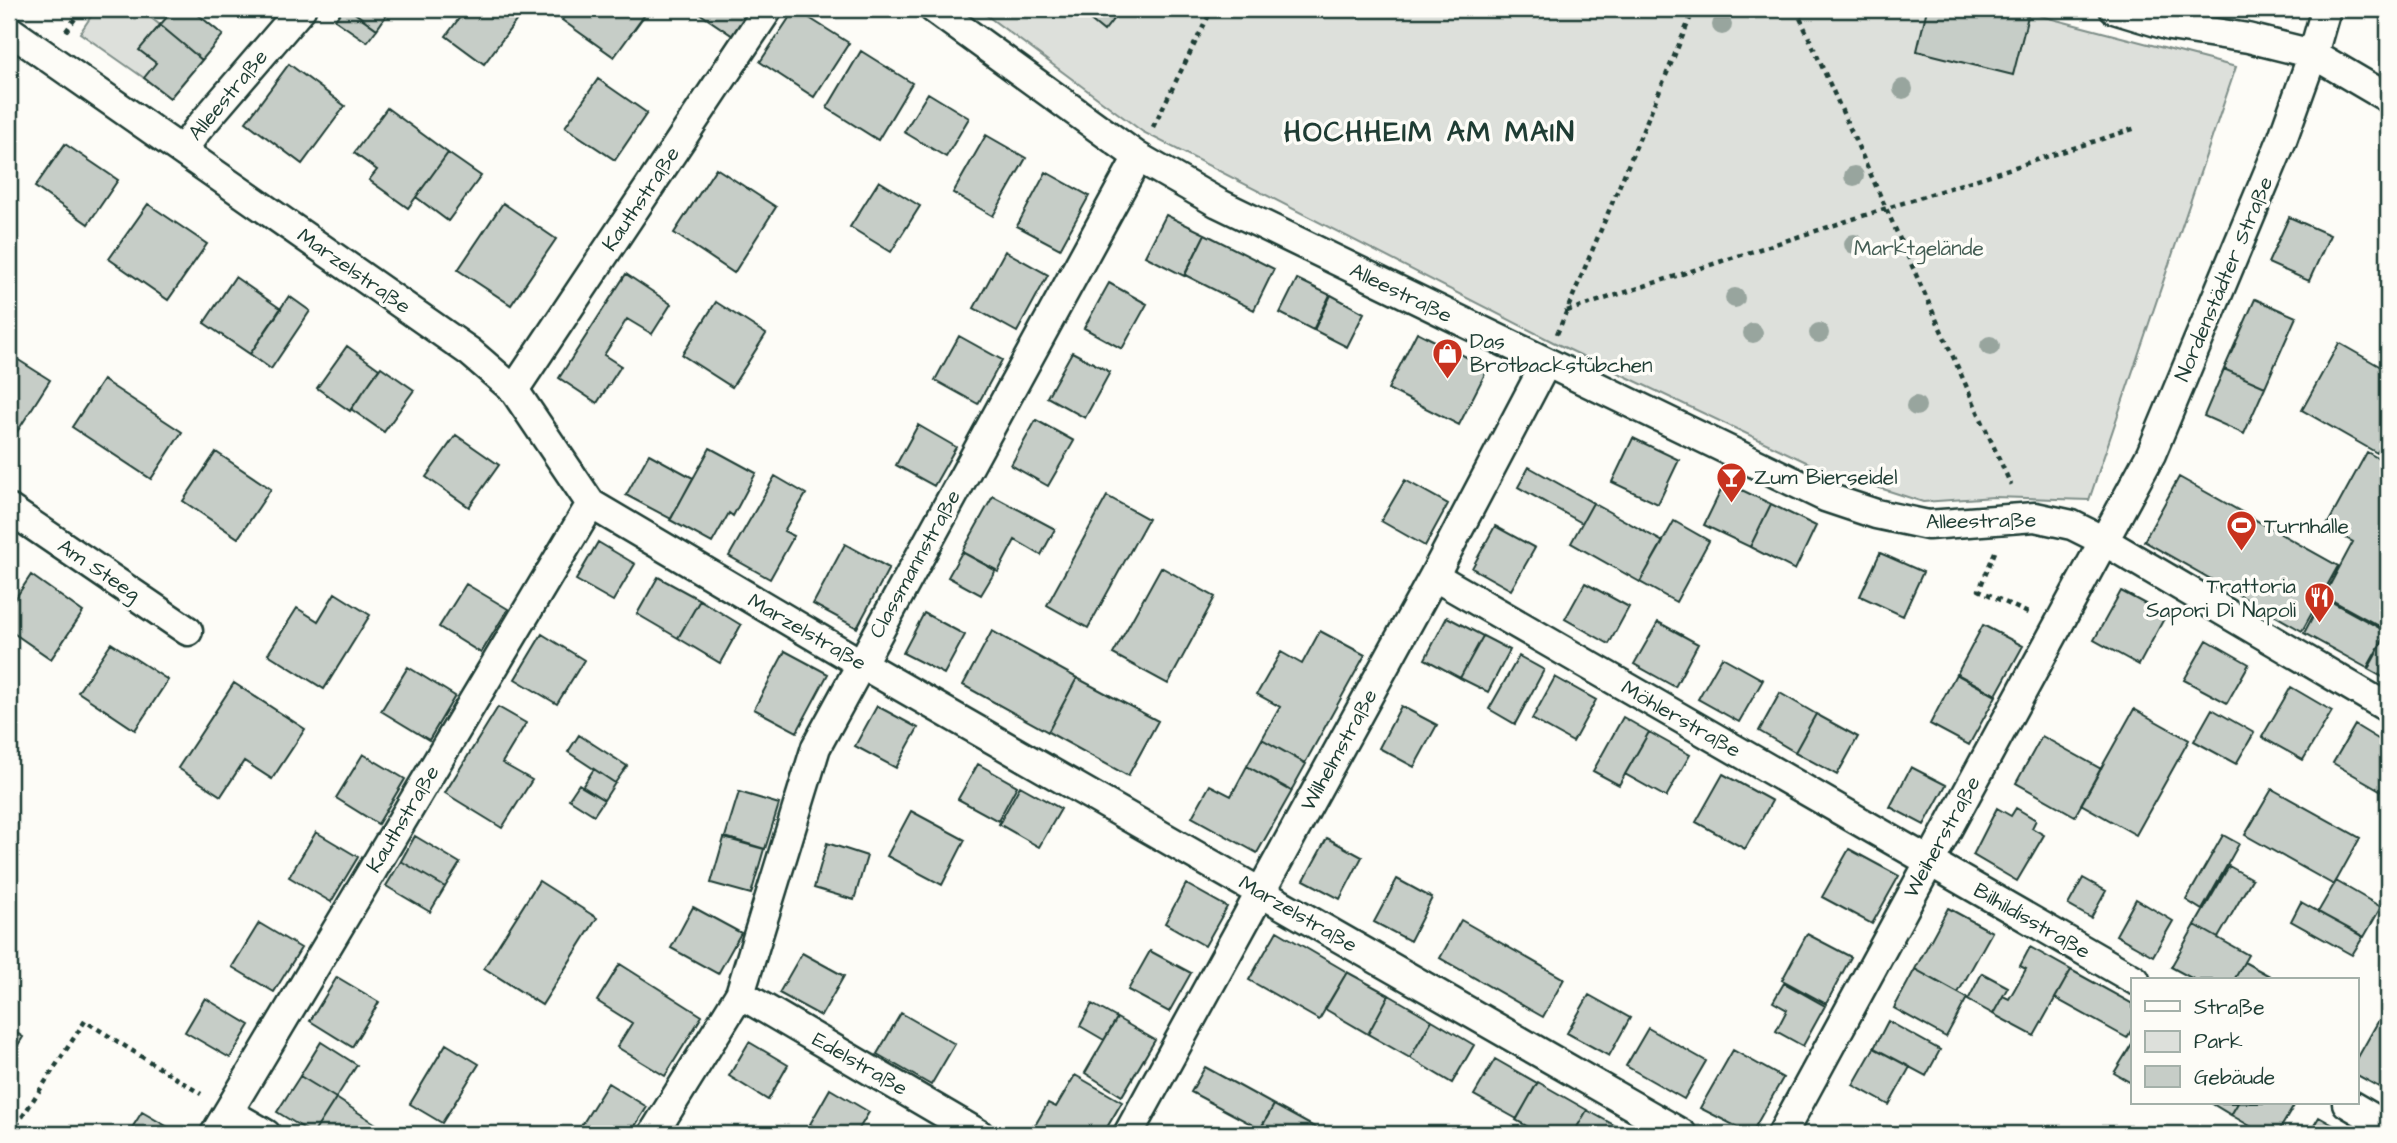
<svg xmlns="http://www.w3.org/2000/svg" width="2397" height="1143" font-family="'Architects Daughter',sans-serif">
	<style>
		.green { fill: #dde0db; stroke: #7e8e88; stroke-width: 2 }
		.building { fill: #c6cdc7; stroke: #1f3d34; stroke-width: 2 }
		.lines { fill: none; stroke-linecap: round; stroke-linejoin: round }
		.minor-casing { stroke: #1f3d34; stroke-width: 33 }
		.path { stroke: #1f3d34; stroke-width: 4.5; stroke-dasharray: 5 5; stroke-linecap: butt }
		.minor { stroke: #fdfcf7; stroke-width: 28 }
		.tree { fill: #98a59e }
		.labels { text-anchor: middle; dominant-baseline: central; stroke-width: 7; stroke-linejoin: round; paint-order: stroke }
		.street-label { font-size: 21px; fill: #1f3d34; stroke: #fdfcf7 }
		.park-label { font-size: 21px; fill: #455e55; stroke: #fdfcf7 }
		.poi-label { font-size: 21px; fill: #1f3d34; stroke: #fdfcf7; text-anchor: start }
		.district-label { font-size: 28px; font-weight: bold; letter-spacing: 2px; fill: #1f3d34; stroke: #fdfcf7 }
	</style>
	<rect width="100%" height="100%" fill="#fdfcf7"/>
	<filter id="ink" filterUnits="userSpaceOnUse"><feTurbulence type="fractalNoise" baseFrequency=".0143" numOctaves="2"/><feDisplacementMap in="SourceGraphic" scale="14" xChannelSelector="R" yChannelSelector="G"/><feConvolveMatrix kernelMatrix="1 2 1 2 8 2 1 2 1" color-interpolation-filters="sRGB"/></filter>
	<g filter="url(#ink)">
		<!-- green -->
		<path class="green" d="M96,9H140L160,25L156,63L144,78L80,33Z
			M978,9H2025L2041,16L2236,67L2089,500L1994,497L1923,502L1821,469L1553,342L1143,132Z"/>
		<!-- building -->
		<path class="building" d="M174,9H191L223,35L202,60L160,25Z
			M343,9H349L377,29L367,42L335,20Z
			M349,9H376L386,16L377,29Z
			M376,9H391L386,16Z
			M466,9H525L484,64L446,36Z
			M570,9H633L644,16L614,57L562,20Z
			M693,9H752L733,36Z
			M795,9L849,43L814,97L760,62Z
			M1077,9H1121L1104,31Z
			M1927,9H2000L2028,16L2013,75L1917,51Z
			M160,25L202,60L170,98L144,78L156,63L139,50Z
			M861,51L912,83L878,140L827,108Z
			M289,64L345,106L302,164L246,122Z
			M598,79L647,113L615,160L565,127Z
			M928,93L969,118L946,157L904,132Z
			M387,108L448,153L408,208L369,180L377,170L354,153Z
			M986,135L1026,158L993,216L953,193Z
			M65,144L118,180L88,224L35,187Z
			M448,153L481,176L448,221L416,197Z
			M716,168L776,207L734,273L674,233Z
			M1046,172L1089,196L1060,249L1017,226Z
			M879,181L920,206L891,252L850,227Z
			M503,203L556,239L511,305L458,270Z
			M148,204L207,244L168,300L109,259Z
			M1166,215L1205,234L1184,276L1145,256Z
			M2289,217L2330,235L2309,281L2268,263Z
			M1205,234L1274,269L1254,310L1185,275Z
			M1005,251L1048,275L1017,332L974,308Z
			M626,274L671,304L652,334L627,319L604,355L621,366L597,403L559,378Z
			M235,277L281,309L250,354L204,323Z
			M1297,279L1330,295L1313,330L1280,313Z
			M1109,283L1147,304L1122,349L1084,328Z
			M1331,295L1364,313L1347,347L1314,330Z
			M289,296L310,311L271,369L250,354Z
			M2255,299L2296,317L2265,387L2224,369Z
			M716,302L766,334L732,387L682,355Z
			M1417,332L1488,368L1459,425L1388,389Z
			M959,336L1002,360L978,404L935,380Z
			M2339,343L2388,371V433L2377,453L2302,410Z
			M347,346L379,369L350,411L317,388Z
			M1072,352L1110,372L1085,418L1047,397Z
			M9,354L50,380L17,432L9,427Z
			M381,367L414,390L384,432L351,409Z
			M2224,369L2265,387L2244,434L2204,416Z
			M103,380L182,432L151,479L72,427Z
			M1036,420L1074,441L1048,486L1011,465Z
			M918,425L956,447L934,486L896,465Z
			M456,435L499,465L469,507L426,477Z
			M1633,438L1679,460L1658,504L1612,482Z
			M710,448L756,473L733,516L729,513L712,543L670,520Z
			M216,452L271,489L238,538L183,501Z
			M2367,452L2388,464V631L2324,596L2353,542L2326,527Z
			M649,454L693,478L671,519L626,495Z
			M1529,467L1593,503L1582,523L1518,487Z
			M775,476L806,494L784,531L794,536L770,579L729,556Z
			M2179,477L2338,566L2302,631L2144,541Z
			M1405,480L1448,504L1425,546L1381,521Z
			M1725,482L1771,504L1750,547L1704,525Z
			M993,496L1055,529L1041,555L1015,540L998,572L962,552Z
			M1107,496L1148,519L1088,628L1047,605Z
			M1593,503L1663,542L1640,582L1571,543Z
			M1771,504L1816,526L1795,570L1750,547Z
			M1674,521L1709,541L1676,602L1640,582Z
			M1495,526L1535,548L1511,590L1472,568Z
			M598,542L635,564L613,601L576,580Z
			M845,544L889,568L857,628L813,604Z
			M962,552L996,570L981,595L948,577Z
			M1880,553L1923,572L1903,616L1860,596Z
			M1161,567L1215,597L1168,684L1113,654Z
			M31,575L83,612L51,659L9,630V608Z
			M658,577L700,600L678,638L637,614Z
			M1585,583L1629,607L1609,644L1565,619Z
			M466,584L508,609L481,653L439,627Z
			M2121,591L2166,615L2139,665L2094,640Z
			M335,593L370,615L324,689L268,654L297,608L318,621Z
			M2323,597L2387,632L2367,668L2304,633Z
			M700,600L741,625L720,663L678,638Z
			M924,613L965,635L944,674L903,653Z
			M1447,617L1483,636L1460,678L1425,659Z
			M1658,622L1698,644L1675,687L1634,664Z
			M1983,625L2023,646L1996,695L1957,674Z
			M992,631L1077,678L1048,732L963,685Z
			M1320,631L1365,655L1305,763L1262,739L1280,707L1257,694L1281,652L1302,664Z
			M2388,632V680L2368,669Z
			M542,634L584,660L557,704L515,679Z
			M1483,636L1510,650L1488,692L1460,678Z
			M2207,640L2249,664L2227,703L2184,680Z
			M111,643L168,680L135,730L78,692Z
			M785,651L828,674L797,732L754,709Z
			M1519,656L1544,670L1515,724L1489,709Z
			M1722,657L1763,680L1739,722L1698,699Z
			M408,667L455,696L429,740L381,711Z
			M1956,674L1996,696L1969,745L1930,724Z
			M1555,677L1596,700L1573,742L1532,719Z
			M1077,678L1158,721L1128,776L1048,732Z
			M234,683L305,729L272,779L244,761L221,796L178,768Z
			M2291,687L2332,711L2303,760L2262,737Z
			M1780,693L1816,714L1795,752L1759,731Z
			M877,706L918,728L896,768L855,746Z
			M1401,706L1437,725L1414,767L1379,748Z
			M498,707L526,723L502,763L532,780L502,828L445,793Z
			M2134,709L2189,740L2136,835L2081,804Z
			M2212,709L2254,733L2236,764L2194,741Z
			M1816,714L1858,737L1837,775L1795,752Z
			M1623,717L1649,732L1619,785L1593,771Z
			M2355,725L2388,745L2387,794L2333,763Z
			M1649,732L1690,755L1666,797L1625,774Z
			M579,735L627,766L615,783L568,752Z
			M2042,736L2101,769L2075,816L2016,783Z
			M1262,739L1306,764L1291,791L1247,766Z
			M363,754L405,779L378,824L336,798Z
			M978,764L1017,786L998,821L958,799Z
			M1247,766L1292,791L1257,853L1192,817L1210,785L1231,796Z
			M1911,767L1946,785L1924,825L1890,807Z
			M594,769L615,783L604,800L582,787Z
			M1723,774L1772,801L1745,849L1696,822Z
			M579,784L604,800L594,815L569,799Z
			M1020,786L1061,809L1039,847L999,824Z
			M2272,789L2360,838L2334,885L2245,835Z
			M739,792L779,804L765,849L725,837Z
			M1997,808L2011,816L2016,808L2036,820L2032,828L2044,835L2017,881L1973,855Z
			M911,811L965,840L942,885L887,856Z
			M316,832L358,857L331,902L289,877Z
			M2223,835L2239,844L2202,910L2186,900Z
			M415,836L460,863L445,887L401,861Z
			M724,838L764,849L751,894L711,883Z
			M1327,838L1362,857L1340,899L1304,880Z
			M827,843L867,856L854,900L814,888Z
			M1849,849L1899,876L1872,924L1822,897Z
			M401,861L445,887L430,912L386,886Z
			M2229,866L2252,879L2218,938L2195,925Z
			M2083,878L2106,891L2091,918L2068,905Z
			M1397,879L1432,898L1410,941L1374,922Z
			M539,881L597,918L542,1005L484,968Z
			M2336,881L2381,907L2364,937L2318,912Z
			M1186,884L1227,907L1205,946L1165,923Z
			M2136,899L2173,921L2153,956L2116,935Z
			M2301,902L2363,937L2352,955L2291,921Z
			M693,907L741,933L718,974L671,948Z
			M1948,908L1992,932L1958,993L1915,969Z
			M1461,920L1564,979L1543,1017L1440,958Z
			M259,923L301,948L274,992L232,967Z
			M2195,925L2248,955L2234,980H2195L2171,967Z
			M1277,931L1347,972L1319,1020L1249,980Z
			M1807,934L1851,957L1826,1004L1782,980Z
			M2030,947L2071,970L2034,1036L1993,1014L2003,996L2009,999L2026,969L2020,966Z
			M1150,951L1191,973L1169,1012L1128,990Z
			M802,953L844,976L821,1016L779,993Z
			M2244,962L2277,980H2234Z
			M620,964L702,1016L665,1076L617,1047L632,1023L597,1001Z
			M1915,969L1967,998L1946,1037L1894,1008Z
			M2071,970L2133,1004V1027L2127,1038L2055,998Z
			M1347,972L1389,995L1368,1034L1325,1009Z
			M1982,973L2008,987L1993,1014L1968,1000Z
			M337,977L379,1002L352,1047L310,1021Z
			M1784,983L1825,1006L1803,1046L1776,1031L1787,1010L1773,1002Z
			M1389,995L1432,1020L1410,1058L1368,1034Z
			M1589,995L1630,1018L1609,1056L1567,1033Z
			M205,998L250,1025L230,1058L185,1032Z
			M1092,1004L1117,1018L1104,1040L1080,1026Z
			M2388,1004V1092L2357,1075V1059Z
			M901,1013L955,1044L931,1085L877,1054Z
			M1117,1018L1155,1040L1122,1096L1085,1073Z
			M1432,1020L1474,1045L1452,1083L1410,1058Z
			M1888,1021L1940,1050L1926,1076L1874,1048Z
			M9,1028L23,1037L9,1059Z
			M1648,1028L1706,1061L1684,1099L1626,1066Z
			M321,1042L357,1065L336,1098L300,1076Z
			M749,1042L788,1065L768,1100L729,1076Z
			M2133,1042V1084L2114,1073Z
			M446,1044L479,1064L442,1123L410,1104Z
			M1874,1048L1910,1067L1889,1105L1853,1085Z
			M1733,1050L1783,1078L1751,1134L1700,1108Z
			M1495,1059L1537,1083L1517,1119L1474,1095Z
			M1205,1067L1274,1105L1260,1129L1191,1092Z
			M1075,1075L1122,1102L1103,1134H1030L1048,1103L1056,1107Z
			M300,1076L336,1098L313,1134L277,1112Z
			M1538,1082L1587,1110L1573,1134H1541L1516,1120Z
			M608,1083L647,1107L630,1134H589L580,1128Z
			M830,1089L869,1112L856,1134H828L810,1124Z
			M336,1098L379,1126L374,1134H313Z
			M2211,1103H2238L2231,1115Z
			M2238,1103H2292L2295,1104L2277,1134H2264L2231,1115Z
			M1274,1105L1327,1134H1258Z
			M1587,1110L1630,1134H1573Z
			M142,1112L180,1134H128Z
			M2319,1117L2349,1134H2309Z"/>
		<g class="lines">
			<defs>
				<path id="minor" d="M934,9L1138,157L1218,203L1825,497L1876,514L1928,525L2035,517L2072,525L2104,541L2388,708
					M2114,9L2170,26L2248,38L2313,54L2388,98
					M9,30L470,352L514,390L591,504L860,663L1682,1134
					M183,150L197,130L301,9
					M514,390L768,9
					M9,509L188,631
					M1434,576L2135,980
					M740,994L979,1134
					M2347,1103L2388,1127
					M228,1112L266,1134
					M215,1134L591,504
					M653,1134L740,994L816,747L1138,157
					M1128,1134L1434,576L1546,363
					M1782,1134L2151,454L2282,140L2313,54L2326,9"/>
			</defs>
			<!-- minor casing -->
			<use href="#minor" class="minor-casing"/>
			<!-- path -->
			<path class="path" d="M1796,9L2011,485
				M66,31L82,9
				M1153,127L1212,9
				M1567,311L2136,128
				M1557,334L1694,9
				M1995,552L1979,590L2028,613
				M11,1134L85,1021L201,1094"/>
			<!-- minor -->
			<use href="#minor" class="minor"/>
		</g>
		<!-- trees -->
		<g class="tree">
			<circle cx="1722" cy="25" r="10"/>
			<circle cx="1903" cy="89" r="10"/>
			<circle cx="1854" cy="176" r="10"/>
			<circle cx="1854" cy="244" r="10"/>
			<circle cx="1735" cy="298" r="10"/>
			<circle cx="1753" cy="333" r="10"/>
			<circle cx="1819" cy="333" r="10"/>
			<circle cx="1990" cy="346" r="10"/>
			<circle cx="1916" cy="406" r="10"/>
		</g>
	</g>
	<!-- icons -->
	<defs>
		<symbol id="shop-pin" viewBox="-11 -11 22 30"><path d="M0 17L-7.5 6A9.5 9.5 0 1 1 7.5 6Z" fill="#c8321e" stroke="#fdfcf7"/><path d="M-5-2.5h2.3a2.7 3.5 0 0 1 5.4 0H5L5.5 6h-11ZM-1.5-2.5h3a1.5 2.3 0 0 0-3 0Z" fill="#fff"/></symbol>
		<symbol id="bar-pin" viewBox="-11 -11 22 30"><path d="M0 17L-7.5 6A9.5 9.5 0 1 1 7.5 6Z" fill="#c8321e" stroke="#fdfcf7"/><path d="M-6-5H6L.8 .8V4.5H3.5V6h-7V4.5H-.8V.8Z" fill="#fff"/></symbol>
		<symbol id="stadium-pin" viewBox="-11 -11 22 30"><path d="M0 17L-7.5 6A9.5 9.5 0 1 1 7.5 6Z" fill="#c8321e" stroke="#fdfcf7"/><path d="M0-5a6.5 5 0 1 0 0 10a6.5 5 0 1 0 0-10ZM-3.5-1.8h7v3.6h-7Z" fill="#fff"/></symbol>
		<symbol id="restaurant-pin" viewBox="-11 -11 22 30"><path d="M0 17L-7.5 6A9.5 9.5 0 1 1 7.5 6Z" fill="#c8321e" stroke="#fdfcf7"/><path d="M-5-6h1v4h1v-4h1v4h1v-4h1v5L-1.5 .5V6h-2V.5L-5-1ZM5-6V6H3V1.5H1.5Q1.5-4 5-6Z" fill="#fff"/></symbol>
	</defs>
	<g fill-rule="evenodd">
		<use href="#shop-pin" x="1430" y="336" width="35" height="47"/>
		<use href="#bar-pin" x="1714" y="460" width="35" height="47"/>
		<use href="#stadium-pin" x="2224" y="508" width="35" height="47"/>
		<use href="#restaurant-pin" x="2302" y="580" width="35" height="47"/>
	</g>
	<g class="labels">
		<!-- street labels -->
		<g class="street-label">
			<text transform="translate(228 95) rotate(-50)">Alleestraße</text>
			<text transform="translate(641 199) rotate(-56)">Kauthstraße</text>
			<text transform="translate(354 271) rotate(35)">Marzelstraße</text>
			<text transform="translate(2224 279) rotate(-67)">Nordenstädter Straße</text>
			<text transform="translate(1401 293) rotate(26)">Alleestraße</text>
			<text transform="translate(1981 521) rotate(-1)">Alleestraße</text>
			<text transform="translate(915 564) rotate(-61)">Classmannstraße</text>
			<text transform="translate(99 570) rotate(34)">Am Steeg</text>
			<text transform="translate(807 632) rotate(30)">Marzelstraße</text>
			<text transform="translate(1681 719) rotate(30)">Möhlerstraße</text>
			<text transform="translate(1339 750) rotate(-61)">Wilhelmstraße</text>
			<text transform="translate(403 819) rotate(-59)">Kauthstraße</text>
			<text transform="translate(1942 837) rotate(-61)">Weiherstraße</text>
			<text transform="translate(1298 914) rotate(30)">Marzelstraße</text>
			<text transform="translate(2032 921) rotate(30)">Bilhildisstraße</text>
			<text transform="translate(860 1064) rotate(30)">Edelstraße</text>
		</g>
		<!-- park labels -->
		<g class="park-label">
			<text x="1919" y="248">Marktgelände</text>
		</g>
		<!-- poi labels -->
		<g class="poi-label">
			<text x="1470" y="341">Das<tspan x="1470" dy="24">Brotbackstübchen</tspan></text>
			<text x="1754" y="477">Zum Bierseidel</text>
			<text x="2264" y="526">Turnhalle</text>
			<text x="2296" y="586" text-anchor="end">Trattoria<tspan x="2296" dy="24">Sapori Di Napoli</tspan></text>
		</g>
		<!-- district labels -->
		<g class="district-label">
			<text x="1430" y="132">HOCHHEIM AM MAIN</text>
		</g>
	</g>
	<!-- margin -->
	<rect width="2397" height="1143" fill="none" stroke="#fdfcf7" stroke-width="35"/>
	<rect x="18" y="18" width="2362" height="1108" fill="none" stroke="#1f3d34" stroke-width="2.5" filter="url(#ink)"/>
	<!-- legend -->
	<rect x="2131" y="978" width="228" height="126" fill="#fdfcf7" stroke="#a4b0a9" stroke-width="2"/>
	<rect x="2145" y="1001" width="35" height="10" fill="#fdfcf7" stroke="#a4b0a9" stroke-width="2"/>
	<text x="2194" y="1014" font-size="21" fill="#1f3d34">Straße</text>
	<rect x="2145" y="1031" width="35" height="21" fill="#dde0db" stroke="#a4b0a9" stroke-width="2"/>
	<text x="2194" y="1048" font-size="21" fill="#1f3d34">Park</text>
	<rect x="2145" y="1066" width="35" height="21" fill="#c6cdc7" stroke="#a4b0a9" stroke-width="2"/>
	<text x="2194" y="1084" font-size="21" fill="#1f3d34">Gebäude</text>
</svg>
